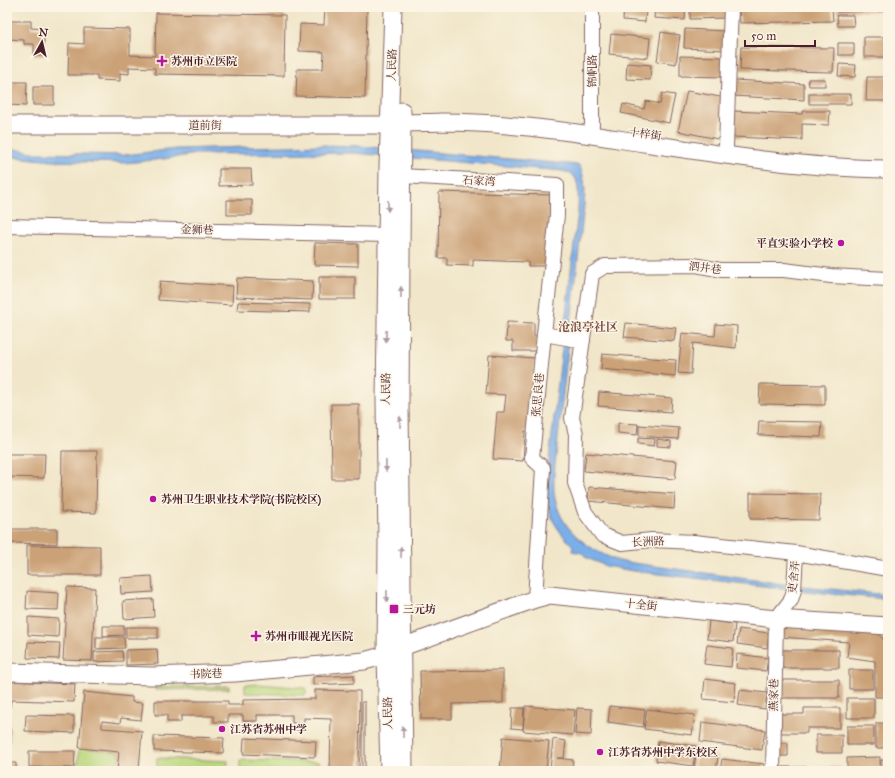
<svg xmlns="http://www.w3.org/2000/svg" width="895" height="778" font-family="'IM FELL Great Primer','Noto Serif SC',serif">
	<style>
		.green { fill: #b9d77d; stroke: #827b54 }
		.water { fill: #7aafe8; stroke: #62678a }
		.building { fill: #cba177 }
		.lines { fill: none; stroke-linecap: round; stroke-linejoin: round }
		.minor-casing { stroke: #846562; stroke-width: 16 }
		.major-casing { stroke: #846562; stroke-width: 19 }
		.minor { stroke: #fff; stroke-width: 14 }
		.major { stroke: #fff; stroke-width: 17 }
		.oneway { fill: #ae9aa0 }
		.poi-dot { fill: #b5179e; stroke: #fcf5e5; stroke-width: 1.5 }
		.labels { text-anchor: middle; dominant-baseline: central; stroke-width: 3; stroke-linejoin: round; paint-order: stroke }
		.poi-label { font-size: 11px; font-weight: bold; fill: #4a1f2b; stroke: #fcf5e5; text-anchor: start }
		.street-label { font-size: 11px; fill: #4a1f2b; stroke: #fcf5e5 }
		.neighbourhood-label { font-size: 12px; font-weight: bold; fill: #774c46; stroke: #fcf5e5 }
	</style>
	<rect width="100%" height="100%" fill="#fcf5e5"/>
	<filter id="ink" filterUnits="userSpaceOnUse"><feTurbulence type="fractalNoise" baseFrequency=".025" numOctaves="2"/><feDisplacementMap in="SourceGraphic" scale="8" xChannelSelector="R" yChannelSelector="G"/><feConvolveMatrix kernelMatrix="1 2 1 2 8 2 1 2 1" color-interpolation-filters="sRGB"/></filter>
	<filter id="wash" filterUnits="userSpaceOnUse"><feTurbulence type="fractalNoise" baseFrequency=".012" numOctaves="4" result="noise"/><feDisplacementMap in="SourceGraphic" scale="16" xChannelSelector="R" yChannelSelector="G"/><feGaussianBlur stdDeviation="0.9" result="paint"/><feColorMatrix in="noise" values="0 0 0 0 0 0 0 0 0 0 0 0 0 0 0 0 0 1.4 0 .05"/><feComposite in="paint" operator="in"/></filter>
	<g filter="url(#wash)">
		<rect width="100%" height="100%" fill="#f1e6c9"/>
		<!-- green -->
		<path class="green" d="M258,684L306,688V695L245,693V685Z
			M229,686V689L155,690V687Z
			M79,748L119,752L117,771H80L78,765Z
			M157,758L228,761L227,771H157Z
			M240,760L319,762V771H240Z"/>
		<!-- water -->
		<path class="water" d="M322,145L360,146L579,165C587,180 585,197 583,214L554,474C554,483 553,493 556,502C563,532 591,551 619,561L783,584L888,595V599L833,594L633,571L606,566L587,558L582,553L572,551L573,546C546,519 546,506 548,469L578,211C578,201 580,184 574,176C571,173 566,172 563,171L353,153L196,154L164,159L125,163L52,161L7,156V148L39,153L124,155L176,149Z"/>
		<g id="blocks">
			<!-- building -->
			<path class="building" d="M325,7H367L365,98L296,96L297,69H323L324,52L299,51L300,24L324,25Z
				M624,7L646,10L645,22L623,20Z
				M655,7H686L685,20L654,18Z
				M690,7H726L727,18L690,19Z
				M739,7H832L833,21L740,23Z
				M836,7H888V11L837,12Z
				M156,13L285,15L284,76L155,74V68L129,67V74L120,73V81L97,80V75H68L69,43L84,44V28L130,29V55L155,56Z
				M837,15H853L854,26H838Z
				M7,21H31V28L44,29V56H34V44H24V40L7,39Z
				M685,29L726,31L725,50L684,48Z
				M661,32L680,35L676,64L657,61Z
				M611,34L650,38L648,58L609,54Z
				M864,37H888V57H864Z
				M838,43H854V55H838Z
				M741,47L834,48L833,72L740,70Z
				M680,56L724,57V77L680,76Z
				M627,63L651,65L650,80L626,79Z
				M839,64L856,65L855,77L838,76Z
				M867,77H888V101H866Z
				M808,79H825V86H809Z
				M734,80L804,84V100L733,96Z
				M7,82H27L26,106L7,105Z
				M33,87H54V105H33Z
				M687,91L726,98L718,139L678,131Z
				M662,93L675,95L669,123L621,113L623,104L644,109L646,101L660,104Z
				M809,94H851V104H809Z
				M733,111L802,114L803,111H830L829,125L802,124V140L732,137Z
				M219,169H251L252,185L219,186Z
				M439,192L550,195L549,266H528V262L473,260V266L447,265V258H438Z
				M227,200H252V215H227Z
				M315,243L358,244V266L314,265Z
				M319,277H355V299H319Z
				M237,278L313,281L312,300L236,297Z
				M160,281L233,286L232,305L158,300Z
				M238,302L310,304V312L237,310Z
				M507,322L534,323V336H537V351H513V341H506Z
				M626,323L676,328L674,341L624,337Z
				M716,324L737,326L736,348L693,343L691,374L678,373L682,333L715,336Z
				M602,354L676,360L675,376L601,369Z
				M489,355L535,358L529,431H525L523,461L493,459L497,412H504L506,395L486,394Z
				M760,384L825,385V405L759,404Z
				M599,392L672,398L671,412L598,406Z
				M331,404H359V479H332Z
				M759,421L822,422L821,437L758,435Z
				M618,423L638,424L637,435L618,433Z
				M639,425L679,428L678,439L639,436Z
				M638,438L655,439L654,446L638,444Z
				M657,439L671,441V447L657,446Z
				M62,451H97L96,513L61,512Z
				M586,453L677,461L675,479L584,471Z
				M7,454H45L44,478L7,477Z
				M589,487L675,494L674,509L588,501Z
				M750,493L820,494L819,520L750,519Z
				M7,529H57V544L7,543Z
				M27,545L100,546V575H27Z
				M152,576L153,592L121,594L120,578Z
				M67,587L95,588L92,661L63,660Z
				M27,591L59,593L58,610L26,609Z
				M153,599L154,617L124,619L123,601Z
				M28,617L59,619L58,637L28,635Z
				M709,621L735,624L733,642L707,639Z
				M103,626H124V635L103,636Z
				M781,626L877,632L888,645V697H875V661L847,657L849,642L780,637Z
				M126,627H158V638H126Z
				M739,629L769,633L767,648L737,644Z
				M96,637H124L125,648L96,649Z
				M28,642L60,643L59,659L27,658Z
				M707,645L733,648L731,667L704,664Z
				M157,649L158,664L126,665V650Z
				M779,650H839V668H779Z
				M122,651L123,661L94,662V652Z
				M737,654L768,658L766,671L736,668Z
				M503,670V703L452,704V719H421L420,671Z
				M849,670H873V689H849Z
				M354,675V683L313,685V677Z
				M705,679L736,683L734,702L703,699Z
				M780,680H839V698H780Z
				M7,681L75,684L74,702L11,700L10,707H7Z
				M315,690L360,691L359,771H330L331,719L304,718V723H292V715H257V721H243V715H228V722H214V716H181V722H167V715H155V701H228V705H243V700L315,699Z
				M740,690L767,693L765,709L738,705Z
				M84,692L132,697V702L143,703L141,720L121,718L120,723L102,721V728L142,731L139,771H117L119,752L79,748Z
				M847,698H874V718H847Z
				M362,702H365V771H362Z
				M525,706L575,710L573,735L523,731Z
				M610,706L645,710L643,727L608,722Z
				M512,708H524L523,729L511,728Z
				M577,708L592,709L591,735L575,734Z
				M804,708H840V728H807V733H781V714H804Z
				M647,709L695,715L692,735L644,729Z
				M26,715L74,716V733L25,731Z
				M702,722L765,730L762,750L700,742Z
				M876,723H888V748H876Z
				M847,726H874V745H847Z
				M7,727H10V742H7Z
				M816,735H842V753H816Z
				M154,736L224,738L223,753L154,751Z
				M503,737L549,741L546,771H500Z
				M244,738L316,741L315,757L243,754Z
				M553,739L566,741L564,758H557L573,760L572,771L550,770Z
				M658,741L696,746L693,766L656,761Z
				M779,743H788V756H779Z
				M29,751H75L74,768L29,767Z
				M696,754L718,757L716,771H694Z
				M880,757V771H847V758Z
				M722,759L764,764L763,771H720Z
				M881,760H888V771H881Z
				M7,763H16V771H7Z
				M779,767H841V771H779Z"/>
		</g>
	</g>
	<g filter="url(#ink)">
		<use href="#blocks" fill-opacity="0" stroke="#846562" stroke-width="1"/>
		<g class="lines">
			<defs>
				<path id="minor" d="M591,134L592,125V7
					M726,147L731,7
					M402,176L557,185V215L544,334L532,458L543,468L535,599
					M7,226L388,235
					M888,279L831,276L784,270H721L695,265L605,266L592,274L572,418L576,434L575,483L585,512L602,535L622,543L652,540L694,542L796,553L888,569
					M544,334L583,341
					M773,771L776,619L791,600L794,590L796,553"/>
				<path id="major" d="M402,111L400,404L404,771
					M7,125H390C406,122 423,123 441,122C502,122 563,130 624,140C710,153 800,168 888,169
					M7,672L152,676L235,673L364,661L386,655L402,647L535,599L550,595L776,619L888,626
					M389,771L386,655L387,542L385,401L388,167L393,7"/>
			</defs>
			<!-- minor casing -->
			<use href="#minor" class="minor-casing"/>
			<!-- major casing -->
			<use href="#major" class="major-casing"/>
			<!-- minor -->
			<use href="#minor" class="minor"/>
			<!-- major -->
			<use href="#major" class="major"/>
		</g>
		<!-- one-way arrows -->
		<defs><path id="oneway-solid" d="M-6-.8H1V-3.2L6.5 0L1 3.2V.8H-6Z"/></defs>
		<g class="oneway">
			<use href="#oneway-solid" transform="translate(388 206) rotate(90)"/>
			<use href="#oneway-solid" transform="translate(401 292) rotate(-90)"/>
			<use href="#oneway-solid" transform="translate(386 336) rotate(91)"/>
			<use href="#oneway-solid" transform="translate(400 422) rotate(-90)"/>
			<use href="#oneway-solid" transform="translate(386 466) rotate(89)"/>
			<use href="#oneway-solid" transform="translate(401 552) rotate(-91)"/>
			<use href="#oneway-solid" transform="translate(387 596) rotate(90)"/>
			<use href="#oneway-solid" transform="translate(403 732) rotate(-91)"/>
		</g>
	</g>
	<!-- markers -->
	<g class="poi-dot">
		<path d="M160 55h4v4h4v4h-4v4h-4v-4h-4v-4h4z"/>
		<circle cx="841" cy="243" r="4"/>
		<circle cx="153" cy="499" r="4"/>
		<rect x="389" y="604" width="10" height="10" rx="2"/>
		<path d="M254 630h4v4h4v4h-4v4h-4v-4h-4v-4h4z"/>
		<circle cx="222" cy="729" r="4"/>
		<circle cx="600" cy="752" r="4"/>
	</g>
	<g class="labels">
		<!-- poi labels -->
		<g class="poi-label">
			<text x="171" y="61">苏州市立医院</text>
			<text x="833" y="243" text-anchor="end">平直实验小学校</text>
			<text x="161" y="499">苏州卫生职业技术学院(书院校区)</text>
			<text x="403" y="609">三元坊</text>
			<text x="265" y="636">苏州市眼视光医院</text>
			<text x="230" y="729">江苏省苏州中学</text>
			<text x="608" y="752">江苏省苏州中学东校区</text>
		</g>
		<!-- street labels -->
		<g class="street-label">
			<text transform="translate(392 65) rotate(-88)">人民路</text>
			<text transform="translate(592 71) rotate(-90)">锦帆路</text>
			<text x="205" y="125">道前街</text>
			<text transform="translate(645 134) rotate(9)">十梓街</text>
			<text transform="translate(479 181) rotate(3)">石家湾</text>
			<text transform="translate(197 230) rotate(1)">金狮巷</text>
			<text transform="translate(705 268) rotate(7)">泗井巷</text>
			<text transform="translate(386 389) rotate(-89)">人民路</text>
			<text transform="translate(538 395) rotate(-85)">张思良巷</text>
			<text transform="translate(648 542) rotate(-3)">长洲路</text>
			<text transform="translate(794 577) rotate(-84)">吏舍弄</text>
			<text transform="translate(641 605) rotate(6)">十全街</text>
			<text transform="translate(206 674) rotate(-2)">书院巷</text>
			<text transform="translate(774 695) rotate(-89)">燕家巷</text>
			<text transform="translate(388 713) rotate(-91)">人民路</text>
		</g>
		<!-- neighbourhood labels -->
		<g class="neighbourhood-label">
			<text x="588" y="327">沧浪亭社区</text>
		</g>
	</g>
	<!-- margin -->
	<rect width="895" height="778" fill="none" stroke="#fcf5e5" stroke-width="24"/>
	<!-- north arrow -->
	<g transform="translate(42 42) rotate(8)" stroke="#fcf5e5" stroke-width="3" paint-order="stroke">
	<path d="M0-3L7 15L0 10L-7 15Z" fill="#4a1f2b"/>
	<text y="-6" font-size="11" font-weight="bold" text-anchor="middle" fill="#4a1f2b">N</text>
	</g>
	<!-- scale -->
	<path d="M745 40v6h70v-6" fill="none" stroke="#4a1f2b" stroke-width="2"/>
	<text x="751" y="40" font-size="12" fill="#4a1f2b" stroke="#fcf5e5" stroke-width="3" paint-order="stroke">50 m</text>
</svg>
